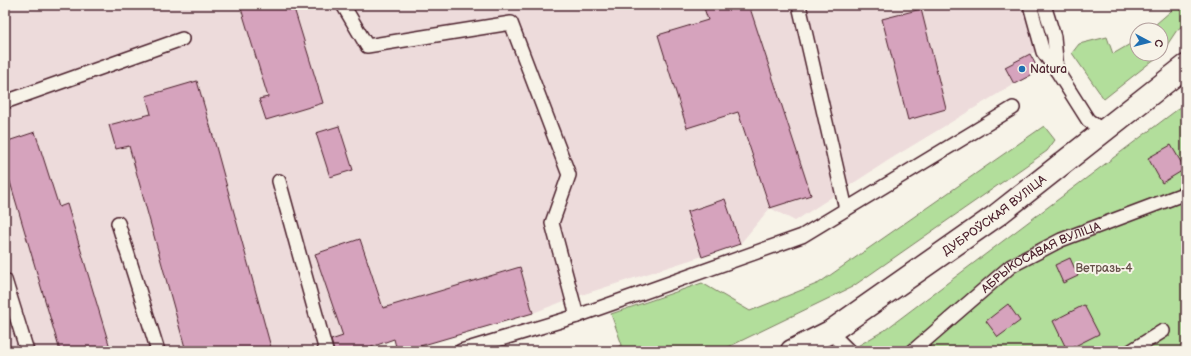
<svg xmlns="http://www.w3.org/2000/svg" width="1191" height="356" font-family="'Balsamiq Sans',sans-serif">
	<style>
		.built { fill: #eddbdb }
		.green { fill: #b2de9b; stroke: #7e7e63 }
		.building { fill: #d6a3bd; stroke: #4a1f2b }
		.lines { fill: none; stroke-linecap: round; stroke-linejoin: round }
		.lane-casing { stroke: #4a1f2b; stroke-width: 16 }
		.secondary-casing { stroke: #4a1f2b; stroke-width: 25 }
		.lane { stroke: #f7f3e8; stroke-width: 13 }
		.secondary { stroke: #f7f3e8; stroke-width: 22 }
		.poi-dot { fill: #1f6fb2; stroke: #f7f3e8; stroke-width: 1.5 }
		.labels { text-anchor: middle; dominant-baseline: central; stroke-width: 4; stroke-linejoin: round; paint-order: stroke }
		.poi-label { font-size: 12px; fill: #4a1f2b; stroke: #f7f3e8; text-anchor: start }
		.street-label { font-size: 12px; fill: #4a1f2b; stroke: #f7f3e8 }
		.park-label { font-size: 12px; fill: #644f47; stroke: #f7f3e8 }
	</style>
	<rect width="100%" height="100%" fill="#f7f3e8"/>
	<filter id="ink" filterUnits="userSpaceOnUse"><feTurbulence type="fractalNoise" baseFrequency=".025" numOctaves="2"/><feDisplacementMap in="SourceGraphic" scale="8" xChannelSelector="R" yChannelSelector="G"/><feConvolveMatrix kernelMatrix="1 2 1 2 8 2 1 2 1" color-interpolation-filters="sRGB"/></filter>
	<g filter="url(#ink)">
		<!-- built -->
		<path class="built" d="M5,5H1037L1044,33L1032,36L1035,52L1030,54L1039,71L1014,84L892,158L795,221L770,208L740,244L572,298L533,313L403,351H397L394,339L360,351H5Z"/>
		<!-- green -->
		<path class="green" d="M1178,5H1186V23L1177,30L1161,54L1104,99L1072,53L1079,44L1107,37L1113,54L1137,40V54H1161V30H1149Z
			M1186,103V351H849L885,330Z
			M1044,126L1055,140L1047,151L852,287L720,351H606L622,345L611,314L702,283L750,311L819,283Z"/>
		<!-- building -->
		<path class="building" d="M240,5H293L323,103L266,120L259,99L268,97Z
			M703,5H749L811,195L770,208L738,112L687,128L658,35L708,20Z
			M921,9L946,109L908,120L882,19Z
			M1030,54L1039,71L1014,84L1005,67Z
			M197,81L213,136L272,351H186L129,146L116,149L109,125L151,114L146,96Z
			M339,126L353,170L330,177L316,133Z
			M35,132L59,207L67,204L111,351H60L5,165V142Z
			M1171,145L1185,169L1162,183L1148,158Z
			M725,199L740,244L702,257L687,212Z
			M360,239L383,308L520,267L533,313L403,351H397L394,339L360,351H334L331,340L343,336L315,254Z
			M1070,258L1078,276L1063,283L1055,265Z
			M1008,304L1020,321L998,337L986,321Z
			M1084,305L1099,334L1067,350L1053,321Z"/>
		<g class="lines">
			<defs>
				<g id="lane">
					<path d="M343,5L367,46L511,23L569,175L552,223L577,316"/>
					<path d="M799,5L846,209"/>
					<path d="M1030,5L1043,52L1057,71"/>
					<path d="M1044,5L1054,37L1057,71L1088,120L1103,131"/>
					<path d="M5,102L182,39"/>
					<path d="M279,181L326,351"/>
					<path d="M118,223L158,351"/>
					<path d="M5,280L27,351"/>
					<path d="M830,332L849,351"/>
					<path d="M461,351L577,316L802,236L1013,108"/>
					<path id="s1" d="M913,351L1011,266L1061,240L1186,193"/>
					<path d="M1131,351L1163,331"/>
				</g>
				<g id="secondary">
					<path id="s2" d="M792,351L830,332L997,215L1186,66"/>
				</g>
			</defs>
			<!-- lane casing -->
			<use href="#lane" class="lane-casing"/>
			<!-- secondary casing -->
			<use href="#secondary" class="secondary-casing"/>
			<!-- lane -->
			<use href="#lane" class="lane"/>
			<!-- secondary -->
			<use href="#secondary" class="secondary"/>
		</g>
	</g>
	<!-- markers -->
	<circle class="poi-dot" cx="1022" cy="69" r="4"/>
	<g class="labels">
		<!-- poi labels -->
		<g class="poi-label">
			<text x="1030" y="69">Natura</text>
		</g>
		<!-- street labels -->
		<g class="street-label">
			<text stroke="none"><textPath href="#s2" startOffset="244">ДУБРОЎСКАЯ ВУЛІЦА</textPath></text>
			<text stroke="none"><textPath href="#s1" startOffset="160">АБРЫКОСАВАЯ ВУЛІЦА</textPath></text>
		</g>
		<!-- park labels -->
		<g class="park-label">
			<text x="1104" y="268">Ветразь-4</text>
		</g>
	</g>
	<!-- margin -->
	<rect width="1191" height="356" fill="none" stroke="#f7f3e8" stroke-width="20"/>
	<rect x="10" y="10" width="1171" height="336" fill="none" stroke="#4a1f2b" stroke-width="1.5" filter="url(#ink)"/>
	<!-- north arrow -->
	<g transform="translate(1149 42) rotate(97)"><circle r="19" fill="#f7f3e8" stroke="#b29e9c"/>
	<path d="M0-3L7 15L0 10L-7 15Z" fill="#1f6fb2"/>
	<text y="-6" font-size="11" font-weight="bold" text-anchor="middle" fill="#4a1f2b">С</text>
	</g>
</svg>
